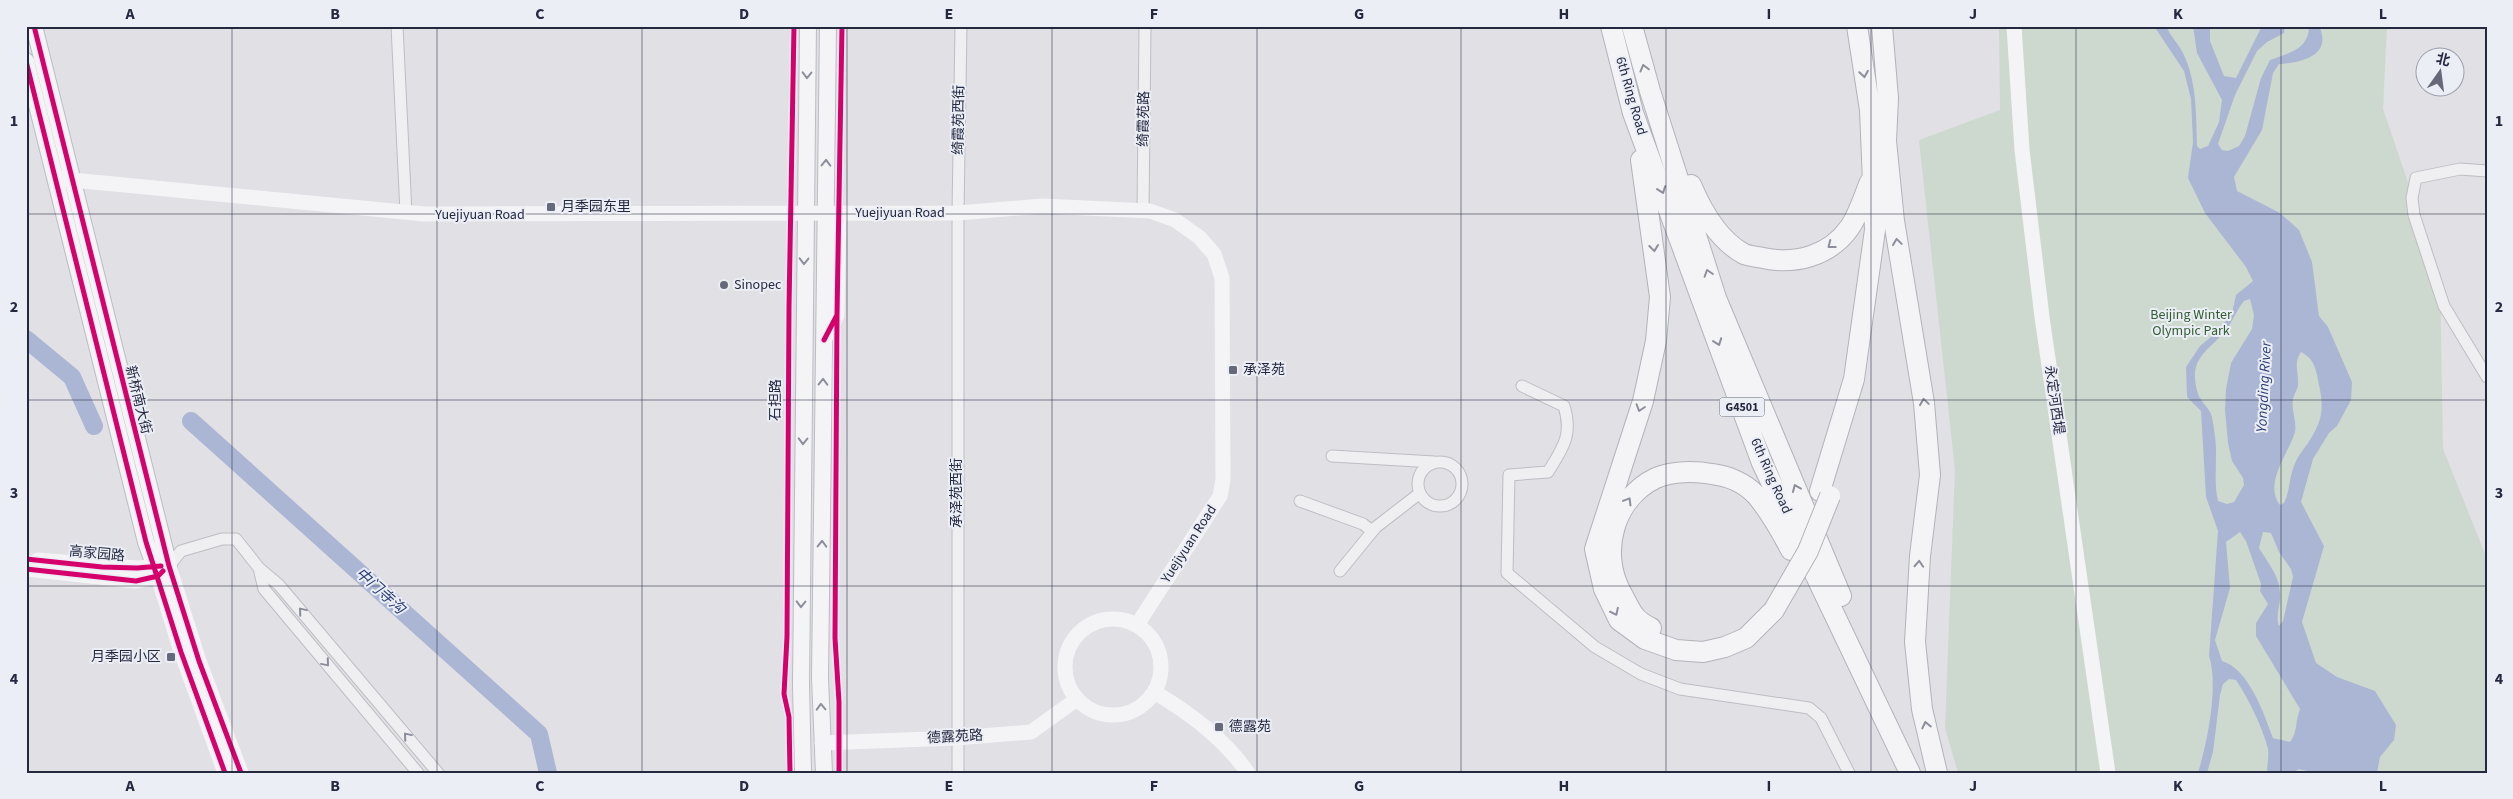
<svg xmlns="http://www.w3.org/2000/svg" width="2513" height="799" font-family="'Source Sans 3','Noto Sans SC',sans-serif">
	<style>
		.green { fill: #cdd9cf }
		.water { fill: #abb6d4; fill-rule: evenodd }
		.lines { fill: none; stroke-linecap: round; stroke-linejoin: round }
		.river { stroke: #abb6d4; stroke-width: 18 }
		.street-casing { stroke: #bdbdc3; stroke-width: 13 }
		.primary-casing { stroke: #bbbdc3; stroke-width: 18 }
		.highway-casing { stroke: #b2b3ba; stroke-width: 22 }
		.street { stroke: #efeff2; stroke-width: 11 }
		.secondary { stroke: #f4f4f6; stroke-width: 15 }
		.primary { stroke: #f4f4f6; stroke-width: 16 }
		.highway { stroke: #f4f4f6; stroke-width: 20 }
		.highway-bridge-casing { stroke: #b2b3ba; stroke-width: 22; stroke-linecap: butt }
		.highway-bridge { stroke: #f4f4f6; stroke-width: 20 }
		.cycleway-casing { stroke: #eceef6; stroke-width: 8 }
		.cycleway { stroke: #d6006c; stroke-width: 5 }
		.oneway { stroke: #8c8e9b }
		.oneway2 { stroke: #8a8c99 }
		.grid { fill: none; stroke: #252940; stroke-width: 1; stroke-opacity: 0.55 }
		.poi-dot { fill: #66697a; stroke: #eceef6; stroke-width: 2 }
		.labels { text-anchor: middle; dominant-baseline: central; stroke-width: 4; stroke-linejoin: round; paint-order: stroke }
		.shield { fill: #eceef6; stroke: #616477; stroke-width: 1 }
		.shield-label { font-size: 12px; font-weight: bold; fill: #252940 }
		.street-label { font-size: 14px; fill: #252940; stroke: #eceef6 }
		.poi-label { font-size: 14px; fill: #252940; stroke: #eceef6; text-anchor: start }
		.park-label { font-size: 14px; fill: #315d31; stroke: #eceef6 }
		.water-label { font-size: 15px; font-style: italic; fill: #2b3e78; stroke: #eceef6 }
		.neatline { fill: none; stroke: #252940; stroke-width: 2 }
		.grid-label { font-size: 16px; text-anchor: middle; font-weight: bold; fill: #252940 }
	</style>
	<rect width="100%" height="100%" fill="#e0e0e5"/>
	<!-- green -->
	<path class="green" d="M1999,26H2387L2383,109L2440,276L2443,449L2487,559V773H1958L1945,728L1955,470L1919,140L2000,110Z"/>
	<!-- water -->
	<path class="water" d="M2154,26H2166C2170,36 2178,43 2183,53C2197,82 2196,114 2197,146L2200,149L2208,146L2219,122L2222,100L2197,53L2193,26H2210V41L2224,76L2236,78L2262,26H2285L2284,33L2267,42L2257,51L2235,95L2218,144L2222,150L2228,151L2239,146L2245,136L2261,78L2270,60C2288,53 2309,50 2309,26H2319C2333,56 2301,63 2279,64L2273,73L2262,130L2234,177L2237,191L2280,213L2299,230L2312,262L2319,316L2328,327L2352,382L2351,400L2337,426L2329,433L2313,459L2301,502L2324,546L2302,622L2316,663L2337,677L2375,691L2396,725L2394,740L2380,757L2377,773H2315L2299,769L2293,773H2267C2267,765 2269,756 2268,749C2263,728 2248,698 2236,680L2229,679L2223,684L2220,695L2213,752L2207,773H2198C2207,743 2219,686 2209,656L2218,531L2206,497L2201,411L2187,397L2186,367L2200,346L2217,332L2232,313L2236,295L2253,281L2246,267L2205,213L2188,178L2193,142L2191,99L2184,71ZM2250,299L2254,315L2252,329L2231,363L2226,389L2225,410L2228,443L2232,461L2243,478L2244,485L2234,502L2227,504L2218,501C2213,480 2218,458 2215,436C2214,429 2213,420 2211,414C2208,407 2201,402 2198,394C2186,354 2212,352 2230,324C2235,316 2238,308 2244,301ZM2301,352C2313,358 2316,368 2318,380C2324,407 2324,419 2308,443C2303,450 2297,457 2294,466C2289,478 2290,491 2284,503L2280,505C2263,483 2289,453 2295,432C2297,421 2291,410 2293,400C2293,395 2297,391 2298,386C2299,372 2293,364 2301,352ZM2240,532L2246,541L2261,584L2260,591L2268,604L2256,623V636L2300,709C2295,721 2298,732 2290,742L2273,738C2264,714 2249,669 2222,661L2215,640L2230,588L2226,542ZM2263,532L2271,533L2279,552L2291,569L2293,577L2283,621L2279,626C2275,615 2281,605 2280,594C2280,576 2268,563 2259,548Z"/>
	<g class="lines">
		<!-- river -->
		<path class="river" d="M26,339L72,377L94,426
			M191,421L539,734L548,773"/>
		<defs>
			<path id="street" d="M397,26L406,213
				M2487,171L2460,169L2416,178L2412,198L2414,215L2444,306L2487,377
				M1143,211L1145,26
				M1522,386L1564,406C1573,435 1563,448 1548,472L1509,475L1507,573L1595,647L1641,674L1680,689L1809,708L1821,718L1849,773
				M1332,456L1434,462
				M1418 484a22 22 0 1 1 44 0a22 22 0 1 1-44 0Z
				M1300,501L1363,524L1372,531
				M169,566L181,551L222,539H236L259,568L279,585L438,773
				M259,568L264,589L418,773
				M1340,571L1376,527L1420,493
				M958,773V213L961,26"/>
			<path id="primary" d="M34,26L169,566
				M26,61L146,542L158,576
				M803,773L801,685L808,26
				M824,773L820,678L828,26"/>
			<path id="highway" d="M1611,26L1633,113L1762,463L1910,773
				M1632,26L1650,91L1716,298L1841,596
				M1882,26L1888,98L1886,141L1894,221L1924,403L1930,475L1920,556L1915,642L1922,709L1937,773
				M1641,160L1660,297L1656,341L1643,401L1595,549L1604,589L1619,620L1645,639L1676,650L1703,652L1725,647L1746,638L1774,610
				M1691,185C1702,211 1718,240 1744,254C1749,256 1757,257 1763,258C1795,265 1830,256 1850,227C1859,214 1864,196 1870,182
				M1820,491L1854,379L1875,230L1870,110L1857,26
				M1651,628C1632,619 1631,610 1621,592C1599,552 1614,498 1656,478C1673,471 1695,471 1712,474C1728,476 1745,483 1756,495C1770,511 1781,531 1791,550"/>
		</defs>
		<!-- street casing -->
		<use href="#street" class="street-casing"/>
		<!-- primary casing -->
		<use href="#primary" class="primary-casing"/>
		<!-- highway casing -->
		<use href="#highway" class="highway-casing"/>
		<!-- street -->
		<use href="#street" class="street"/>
		<!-- secondary -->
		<path class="secondary" d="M2014,26L2022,150L2042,317L2108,773
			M62,179L424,214L958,213L1042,206L1150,211L1175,220L1199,237L1214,254L1222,278L1223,480L1220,496L1137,625
			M824,340L837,315L839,213
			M38,560L137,568L167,566
			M169,566L199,661L241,773
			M26,569L136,581L158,576L164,571
			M158,576L181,652L225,773
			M1065 667a48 48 0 1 1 96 0a48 48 0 1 1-96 0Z
			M1154,692C1190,713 1224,738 1248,773
			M822,743L956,738L1031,732L1077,699"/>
		<!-- primary -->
		<use href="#primary" class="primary"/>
		<!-- highway -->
		<use href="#highway" class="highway"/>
		<defs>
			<path id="highway-bridge" d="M1774,610L1808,551L1830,496"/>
		</defs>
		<!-- highway-bridge casing -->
		<use href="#highway-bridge" class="highway-bridge-casing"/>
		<!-- highway-bridge -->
		<use href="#highway-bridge" class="highway-bridge"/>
		<defs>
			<path id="cycleway" d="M34,26L169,566L199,661L241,773
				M26,61L146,542L181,652L225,773
				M837,315L835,638L839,702V773
				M824,340L837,315L842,26
				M26,559L102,567L137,568L161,566
				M26,569L136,581L158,576L163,571
				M790,773L789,717L784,694L787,637L789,307L794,26"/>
		</defs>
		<!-- cycleway casing -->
		<use href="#cycleway" class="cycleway-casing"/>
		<!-- cycleway -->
		<use href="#cycleway" class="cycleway"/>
	</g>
	<!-- one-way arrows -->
	<defs><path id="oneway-chevron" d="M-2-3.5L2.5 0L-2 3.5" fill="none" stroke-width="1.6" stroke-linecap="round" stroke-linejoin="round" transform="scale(1.25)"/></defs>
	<g class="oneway">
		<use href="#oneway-chevron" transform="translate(1644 68) rotate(-105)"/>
		<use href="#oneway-chevron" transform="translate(1864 74) rotate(81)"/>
		<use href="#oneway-chevron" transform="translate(807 75) rotate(91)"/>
		<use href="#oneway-chevron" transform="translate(826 163) rotate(-89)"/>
		<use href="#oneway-chevron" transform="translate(1662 190) rotate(70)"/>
		<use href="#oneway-chevron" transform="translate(1897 242) rotate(-98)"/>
		<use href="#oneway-chevron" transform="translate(1831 245) rotate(142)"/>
		<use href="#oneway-chevron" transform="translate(1654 248) rotate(83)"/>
		<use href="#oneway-chevron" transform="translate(804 261) rotate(91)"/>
		<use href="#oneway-chevron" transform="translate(1708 273) rotate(-108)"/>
		<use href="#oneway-chevron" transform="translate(1718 342) rotate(70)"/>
		<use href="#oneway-chevron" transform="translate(823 382) rotate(-89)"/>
		<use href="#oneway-chevron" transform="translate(1924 402) rotate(-98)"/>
		<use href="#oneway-chevron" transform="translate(1640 408) rotate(108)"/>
		<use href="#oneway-chevron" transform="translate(803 441) rotate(91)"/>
		<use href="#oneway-chevron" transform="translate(1796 488) rotate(-113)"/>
		<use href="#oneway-chevron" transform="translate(1628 501) rotate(-59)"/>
		<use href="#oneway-chevron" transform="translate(822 544) rotate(-89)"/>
		<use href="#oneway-chevron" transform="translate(1919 564) rotate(-87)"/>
		<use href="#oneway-chevron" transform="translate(801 604) rotate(91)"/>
		<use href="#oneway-chevron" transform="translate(1615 612) rotate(64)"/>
		<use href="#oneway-chevron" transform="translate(821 707) rotate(-92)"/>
		<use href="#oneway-chevron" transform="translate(1926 725) rotate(-103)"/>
	</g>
	<g class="oneway2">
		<use href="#oneway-chevron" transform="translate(302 611) rotate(-130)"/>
		<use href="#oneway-chevron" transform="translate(326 663) rotate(50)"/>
		<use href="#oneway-chevron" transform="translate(407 736) rotate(-130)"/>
	</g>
	<!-- grid -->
	<path class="grid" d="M232,26V773M437,26V773M642,26V773M847,26V773M1052,26V773M1257,26V773M1461,26V773M1666,26V773M1871,26V773M2076,26V773M2281,26V773M26,214H2487M26,400H2487M26,586H2487"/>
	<!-- markers -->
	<g class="poi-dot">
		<rect x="546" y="202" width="10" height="10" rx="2.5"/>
		<circle cx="724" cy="285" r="5"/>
		<rect x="1228" y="365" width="10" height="10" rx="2.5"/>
		<rect x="166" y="652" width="10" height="10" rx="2.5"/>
		<rect x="1214" y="722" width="10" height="10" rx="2.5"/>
	</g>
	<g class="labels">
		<!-- shield labels -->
		<rect class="shield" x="1719.5" y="397.5" width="45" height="19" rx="4"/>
		<g class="shield-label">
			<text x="1742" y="407">G4501</text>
		</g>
		<!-- street labels -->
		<g class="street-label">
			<text transform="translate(1631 96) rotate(74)">6th Ring Road</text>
			<text transform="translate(1144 119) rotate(-89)">绮霞苑路</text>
			<text transform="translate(959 120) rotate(-89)">绮霞苑西街</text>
			<text x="900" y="213">Yuejiyuan Road</text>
			<text x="480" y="215">Yuejiyuan Road</text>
			<text transform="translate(138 400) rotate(76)">新桥南大街</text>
			<text transform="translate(776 400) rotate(-90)">石担路</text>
			<text transform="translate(2054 400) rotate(82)">永定河西堤</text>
			<text transform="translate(1771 476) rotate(66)">6th Ring Road</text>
			<text transform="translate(957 493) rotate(-90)">承泽苑西街</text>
			<text transform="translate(1189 544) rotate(-57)">Yuejiyuan Road</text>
			<text transform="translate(97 554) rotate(5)">高家园路</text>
			<text transform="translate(955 737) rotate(-3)">德露苑路</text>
		</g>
		<!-- poi labels -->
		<g class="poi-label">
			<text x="561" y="207">月季园东里</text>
			<text x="734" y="285">Sinopec</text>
			<text x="1243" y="370">承泽苑</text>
			<text x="161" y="657" text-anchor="end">月季园小区</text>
			<text x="1229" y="727">德露苑</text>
		</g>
		<!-- park labels -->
		<g class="park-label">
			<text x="2191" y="315">Beijing Winter<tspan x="2191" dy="16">Olympic Park</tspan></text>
		</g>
		<!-- water labels -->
		<g class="water-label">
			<text transform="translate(2264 387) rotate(-87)">Yongding River</text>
			<text transform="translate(380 591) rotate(42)">中门寺沟</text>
		</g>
	</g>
	<!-- border -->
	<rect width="2513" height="799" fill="none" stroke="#eceef6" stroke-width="55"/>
	<!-- north arrow -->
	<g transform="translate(2440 72) rotate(14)"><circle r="24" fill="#eceef6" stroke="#9c9fad"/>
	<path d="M0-4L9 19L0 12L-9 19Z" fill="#66697a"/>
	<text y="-8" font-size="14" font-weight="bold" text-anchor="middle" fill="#252940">北</text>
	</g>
	<rect x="28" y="28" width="2458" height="744" class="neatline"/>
	<g class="grid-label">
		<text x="130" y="19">A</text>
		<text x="335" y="19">B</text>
		<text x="540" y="19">C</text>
		<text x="744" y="19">D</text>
		<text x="949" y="19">E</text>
		<text x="1154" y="19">F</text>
		<text x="1359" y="19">G</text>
		<text x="1564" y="19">H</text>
		<text x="1769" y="19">I</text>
		<text x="1973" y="19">J</text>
		<text x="2178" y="19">K</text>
		<text x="2383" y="19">L</text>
		<text x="14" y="126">1</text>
		<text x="2499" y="126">1</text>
		<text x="14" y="312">2</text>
		<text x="2499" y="312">2</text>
		<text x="14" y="498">3</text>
		<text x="2499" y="498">3</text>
		<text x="14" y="684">4</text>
		<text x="2499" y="684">4</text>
		<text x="130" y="791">A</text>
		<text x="335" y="791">B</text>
		<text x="540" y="791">C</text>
		<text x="744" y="791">D</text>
		<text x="949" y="791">E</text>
		<text x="1154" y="791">F</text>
		<text x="1359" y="791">G</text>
		<text x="1564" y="791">H</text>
		<text x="1769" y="791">I</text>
		<text x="1973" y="791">J</text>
		<text x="2178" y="791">K</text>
		<text x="2383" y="791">L</text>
	</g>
</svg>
